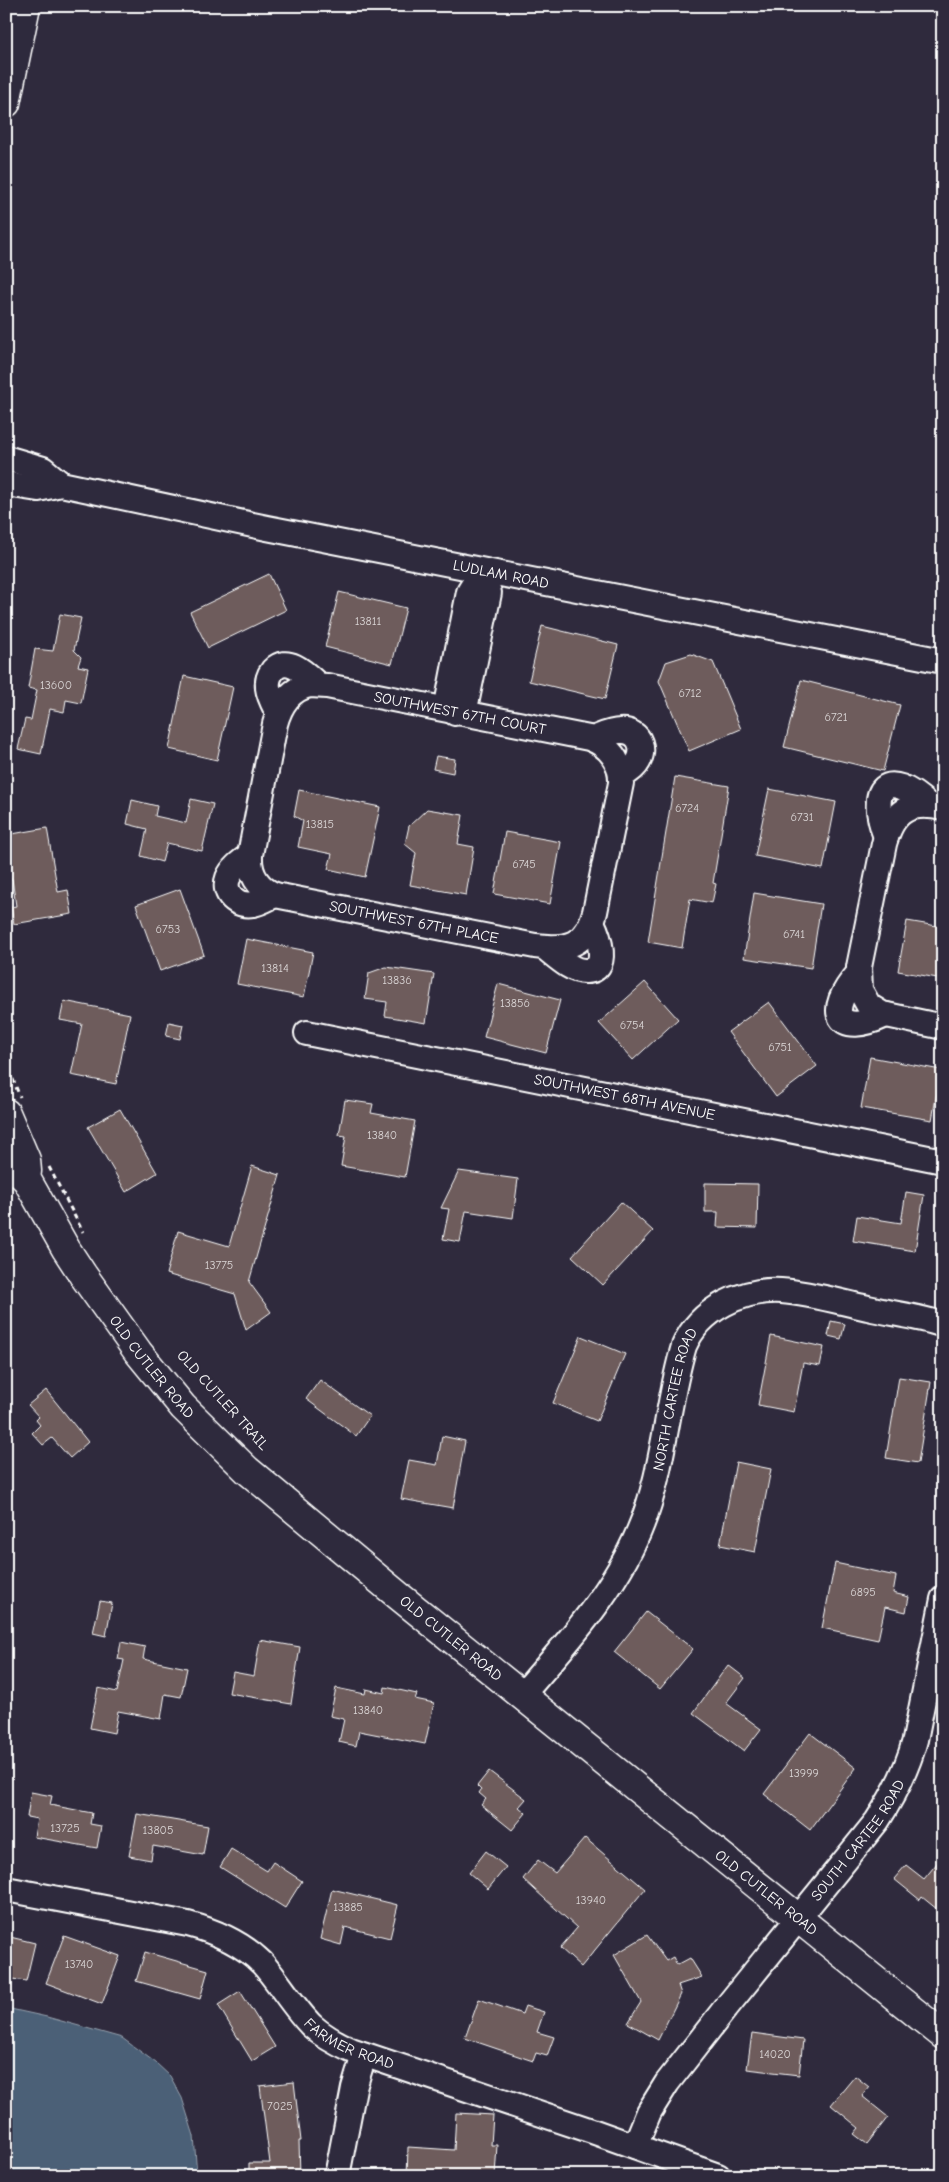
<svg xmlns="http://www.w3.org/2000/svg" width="949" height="2182" font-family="'Comic Neue',sans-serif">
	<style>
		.water { fill: #4c6077; stroke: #94a0ad }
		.building { fill: #6e5c5b; stroke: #fff }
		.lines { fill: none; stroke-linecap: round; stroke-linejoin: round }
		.minor-casing { stroke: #fff; stroke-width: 28 }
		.major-casing { stroke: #fff; stroke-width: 31 }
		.path { stroke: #fff; stroke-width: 3; stroke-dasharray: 5 4; stroke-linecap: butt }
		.minor { stroke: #2f2a3d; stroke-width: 24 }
		.major { stroke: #2f2a3d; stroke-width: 28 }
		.labels { text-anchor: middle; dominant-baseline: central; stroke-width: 4.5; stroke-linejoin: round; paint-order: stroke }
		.number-label { font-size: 12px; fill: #dbd6d6 }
		.street-label { font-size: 15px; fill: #fff; stroke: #2f2a3d }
	</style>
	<rect width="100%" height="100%" fill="#2f2a3d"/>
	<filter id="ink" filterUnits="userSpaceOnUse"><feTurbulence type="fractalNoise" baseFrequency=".02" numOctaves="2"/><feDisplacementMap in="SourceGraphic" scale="10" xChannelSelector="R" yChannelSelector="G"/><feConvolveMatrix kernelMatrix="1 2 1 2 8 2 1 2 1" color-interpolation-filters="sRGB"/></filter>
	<g filter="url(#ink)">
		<!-- water -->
		<path class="water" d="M6,2008L47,2017L122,2038L156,2063L170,2076L182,2098L194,2136L197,2176H6Z"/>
		<!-- building -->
		<path class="building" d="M269,574L286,610L208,648L190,612Z
			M339,592L406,608L392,664L325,647Z
			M60,614L81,618L74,650L81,657L78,666L88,668L81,703L66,700L64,712L50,709L41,754L18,749L25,719L31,720L37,690L28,688L35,649L53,651Z
			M542,626L618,645L605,699L529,681Z
			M691,654L713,662L741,729L689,751L659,681L666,662Z
			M184,676L233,687L217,760L169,749Z
			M801,680L900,705L883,771L784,747Z
			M436,756L455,759L453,773L433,769Z
			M675,777L729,786L713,883L716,884L712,903L690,899L682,948L648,942Z
			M769,789L836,802L823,869L755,856Z
			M299,790L380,807L365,877L328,869L332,854L298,847L303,821L294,816Z
			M191,799L213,804L202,851L167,843L162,862L141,856L147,829L127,824L132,800L157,806L155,816L186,823Z
			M427,809L463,815L458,844L474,847L466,895L410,885L416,853L405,844L409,826Z
			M47,828L58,892L68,890L72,914L14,924L11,907L16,906L12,879L6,880V835Z
			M505,832L561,842L550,904L494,894Z
			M180,889L204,955L160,971L136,905Z
			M754,893L821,904L811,968L744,958Z
			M907,921L943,927V979L898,971Z
			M246,939L313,952L304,997L237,984Z
			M386,967L434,974L426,1023L385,1016L387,1002L365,999L369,973Z
			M645,982L678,1019L633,1060L599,1023Z
			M498,984L560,1000L546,1053L484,1037Z
			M64,1001L130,1014L116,1084L71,1075L82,1024L60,1020Z
			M769,1002L817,1066L776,1097L728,1032Z
			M169,1022L183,1025L180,1039L166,1036Z
			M870,1057L941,1070L932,1120L861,1108Z
			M345,1100L373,1104L371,1113L415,1121L405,1177L341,1166L346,1136L339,1135Z
			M120,1109L157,1173L126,1192L88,1127Z
			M252,1166L280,1175L249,1282L271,1312L246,1330L235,1294L166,1274L178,1231L229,1246Z
			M459,1171L518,1179L513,1218L466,1211L460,1242L443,1239L449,1209L441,1208Z
			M705,1183L758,1184L757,1228L717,1227L718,1212H705Z
			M906,1192L924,1195L915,1251L853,1241L857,1216L901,1223Z
			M621,1202L653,1231L603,1285L572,1256Z
			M831,1321L845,1324L841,1339L828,1336Z
			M581,1336L625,1354L597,1421L553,1403Z
			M771,1336L824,1347L820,1366L803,1363L794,1412L758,1405Z
			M899,1377L931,1382L918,1463L886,1458Z
			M320,1380L370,1416L356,1436L306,1399Z
			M46,1390L88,1442L70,1458L52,1438L43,1445L32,1433L40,1425L36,1420L39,1417L28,1405Z
			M442,1436L465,1441L453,1508L401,1499L409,1460L437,1465Z
			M736,1462L771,1469L755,1552L720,1545Z
			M835,1563L896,1576L893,1593L909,1597L906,1612L885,1607L878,1640L822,1628Z
			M100,1601L112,1603L106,1636L93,1633Z
			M646,1612L693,1649L660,1689L614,1652Z
			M260,1640L300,1647L291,1704L229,1693L233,1672L254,1676Z
			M121,1642L145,1647L143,1659L187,1668L181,1697L165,1694L161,1719L118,1711L114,1733L90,1728L98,1688L117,1692L124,1660L118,1659Z
			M728,1665L745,1678L726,1703L761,1729L744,1751L693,1713Z
			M385,1687L417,1694L415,1699L434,1703L425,1744L359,1731L356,1746L339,1742L344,1719L330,1716L336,1688L365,1694L366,1689L384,1693Z
			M810,1733L856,1768L810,1830L764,1794Z
			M489,1771L526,1799L519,1807L526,1813L512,1830L481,1805L486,1799L479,1793L481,1790L477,1786Z
			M31,1792L52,1796L50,1805L92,1813L90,1824L101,1826L97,1848L34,1837L37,1819L27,1817Z
			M137,1814L208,1826L203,1855L153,1846L151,1860L129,1856Z
			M585,1838L645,1889L581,1967L560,1948L577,1928L523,1879L538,1860L555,1873Z
			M231,1849L267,1871L273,1862L302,1881L285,1908L220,1867Z
			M486,1851L506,1867L488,1889L469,1873Z
			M943,1856V1914L922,1897L920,1900L894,1879L906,1865L924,1879Z
			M332,1889L398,1905L390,1938L345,1927L341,1945L320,1939Z
			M647,1935L666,1961L673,1957L677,1965L690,1958L702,1977L678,1985L681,1994L658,2040L628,2023L641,2002L614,1955Z
			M6,1936L35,1943L26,1981L6,1978Z
			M64,1936L120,1956L102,2004L46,1983Z
			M145,1952L208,1970L200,1999L136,1981Z
			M240,1991L275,2047L252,2061L218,2005Z
			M479,1999L522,2014L525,2006L544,2012L537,2032L554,2037L547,2056L536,2053L533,2061L465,2038Z
			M752,2033L803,2040L799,2075L747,2069Z
			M855,2076L869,2087L862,2096L888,2117L867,2144L854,2134L859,2128L831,2105Z
			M294,2082L301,2141H299L300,2176H249V2163H270L260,2086Z
			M456,2113L493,2115L491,2145H497L495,2176H407L408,2147L454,2150Z"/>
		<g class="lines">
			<defs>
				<g id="minor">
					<path d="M6,458L43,469L61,484"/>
					<path id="s1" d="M6,484L38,489L61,484L267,528L943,661"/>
					<path d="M482,571L489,593L466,704L455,713L448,700L469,592Z"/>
					<path d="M310,685L327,686L589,738C609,745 622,762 621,783L595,912C586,946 567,950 535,946L275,895C258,888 249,873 250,855L275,724C280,705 290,689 310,685Z"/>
					<path d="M278,713C274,705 269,697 268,688C267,681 269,675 273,670C288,654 307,675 318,685"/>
					<path d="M593,739C601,736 610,731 620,731C641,729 648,753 634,767C630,771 625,774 621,777"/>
					<path d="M943,808C909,801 893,810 884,844L859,967L860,990L869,1006L882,1014L943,1027"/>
					<path d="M886,837C867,788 886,766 929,806"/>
					<path d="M250,855C242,861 232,868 228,878C222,894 237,907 253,904C261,903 268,898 275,895"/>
					<path d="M544,947C555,955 570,971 585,971C612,972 598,934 592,922"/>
					<path d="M858,974C824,1012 837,1038 886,1015"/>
					<path id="s2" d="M307,1033L943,1161"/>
					<path id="s3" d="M522,1695C565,1645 613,1593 639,1531C664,1473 666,1406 684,1346C700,1309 742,1289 781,1291C810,1293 840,1302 868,1308C893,1314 919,1316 943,1325"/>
					<path id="s4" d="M6,1889L188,1924C214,1931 242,1943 262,1963C280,1983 293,2007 312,2026C323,2036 338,2044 351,2050L592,2131L718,2176"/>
					<path id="s5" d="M635,2146L649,2112L667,2083L724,2010L877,1821C894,1795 907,1770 915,1740L943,1599"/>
					<path d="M337,2176L354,2088L364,2055"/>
				</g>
				<g id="major">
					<path d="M6,103L26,6"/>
					<path d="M6,1113L26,1160L27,1171"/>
					<path id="s6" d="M6,1152L12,1166L27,1180L66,1249L83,1275L138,1352L183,1407L247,1470L400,1597L943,2035"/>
				</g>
			</defs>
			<!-- minor casing -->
			<use href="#minor" class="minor-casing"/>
			<!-- major casing -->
			<use href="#major" class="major-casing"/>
			<!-- path -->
			<path class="path" d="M6,1062L20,1097
				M49,1167L83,1232"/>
			<!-- minor -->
			<use href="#minor" class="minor"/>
			<!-- major -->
			<use href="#major" class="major"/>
		</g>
	</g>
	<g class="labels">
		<!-- number labels -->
		<g class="number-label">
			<text x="368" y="621">13811</text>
			<text x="56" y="685">13600</text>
			<text x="690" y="693">6712</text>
			<text x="836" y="717">6721</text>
			<text x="687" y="808">6724</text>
			<text x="802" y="817">6731</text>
			<text x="320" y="824">13815</text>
			<text x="524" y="864">6745</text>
			<text x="168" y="929">6753</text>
			<text x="794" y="934">6741</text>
			<text x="275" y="968">13814</text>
			<text x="397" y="980">13836</text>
			<text x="515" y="1003">13856</text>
			<text x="632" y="1025">6754</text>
			<text x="780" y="1047">6751</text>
			<text x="382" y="1135">13840</text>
			<text x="219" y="1265">13775</text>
			<text x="863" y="1592">6895</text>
			<text x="368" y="1710">13840</text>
			<text x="804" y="1773">13999</text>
			<text x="65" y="1828">13725</text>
			<text x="158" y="1830">13805</text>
			<text x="591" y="1900">13940</text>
			<text x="348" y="1907">13885</text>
			<text x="79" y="1964">13740</text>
			<text x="775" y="2054">14020</text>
			<text x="280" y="2106">7025</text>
		</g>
		<!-- street labels -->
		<g class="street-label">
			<text stroke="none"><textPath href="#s1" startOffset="505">LUDLAM ROAD</textPath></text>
			<text transform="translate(460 713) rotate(11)">SOUTHWEST 67TH COURT</text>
			<text transform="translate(414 922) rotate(11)">SOUTHWEST 67TH PLACE</text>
			<text stroke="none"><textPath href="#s2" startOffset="324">SOUTHWEST 68TH AVENUE</textPath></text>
			<text stroke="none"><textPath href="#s6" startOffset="261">OLD CUTLER ROAD</textPath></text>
			<text transform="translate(223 1400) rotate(48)">OLD CUTLER TRAIL</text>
			<text stroke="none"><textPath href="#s3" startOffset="339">NORTH CARTEE ROAD</textPath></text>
			<text stroke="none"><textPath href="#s6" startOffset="666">OLD CUTLER ROAD</textPath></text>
			<text stroke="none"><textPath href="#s5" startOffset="380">SOUTH CARTEE ROAD</textPath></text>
			<text stroke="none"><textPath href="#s6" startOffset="1071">OLD CUTLER ROAD</textPath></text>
			<text stroke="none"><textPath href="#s4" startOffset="392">FARMER ROAD</textPath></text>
		</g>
	</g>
	<!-- margin -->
	<rect width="949" height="2182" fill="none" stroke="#2f2a3d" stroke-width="25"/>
	<rect x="12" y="12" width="924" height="2157" fill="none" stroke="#fff" stroke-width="2" filter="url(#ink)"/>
</svg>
